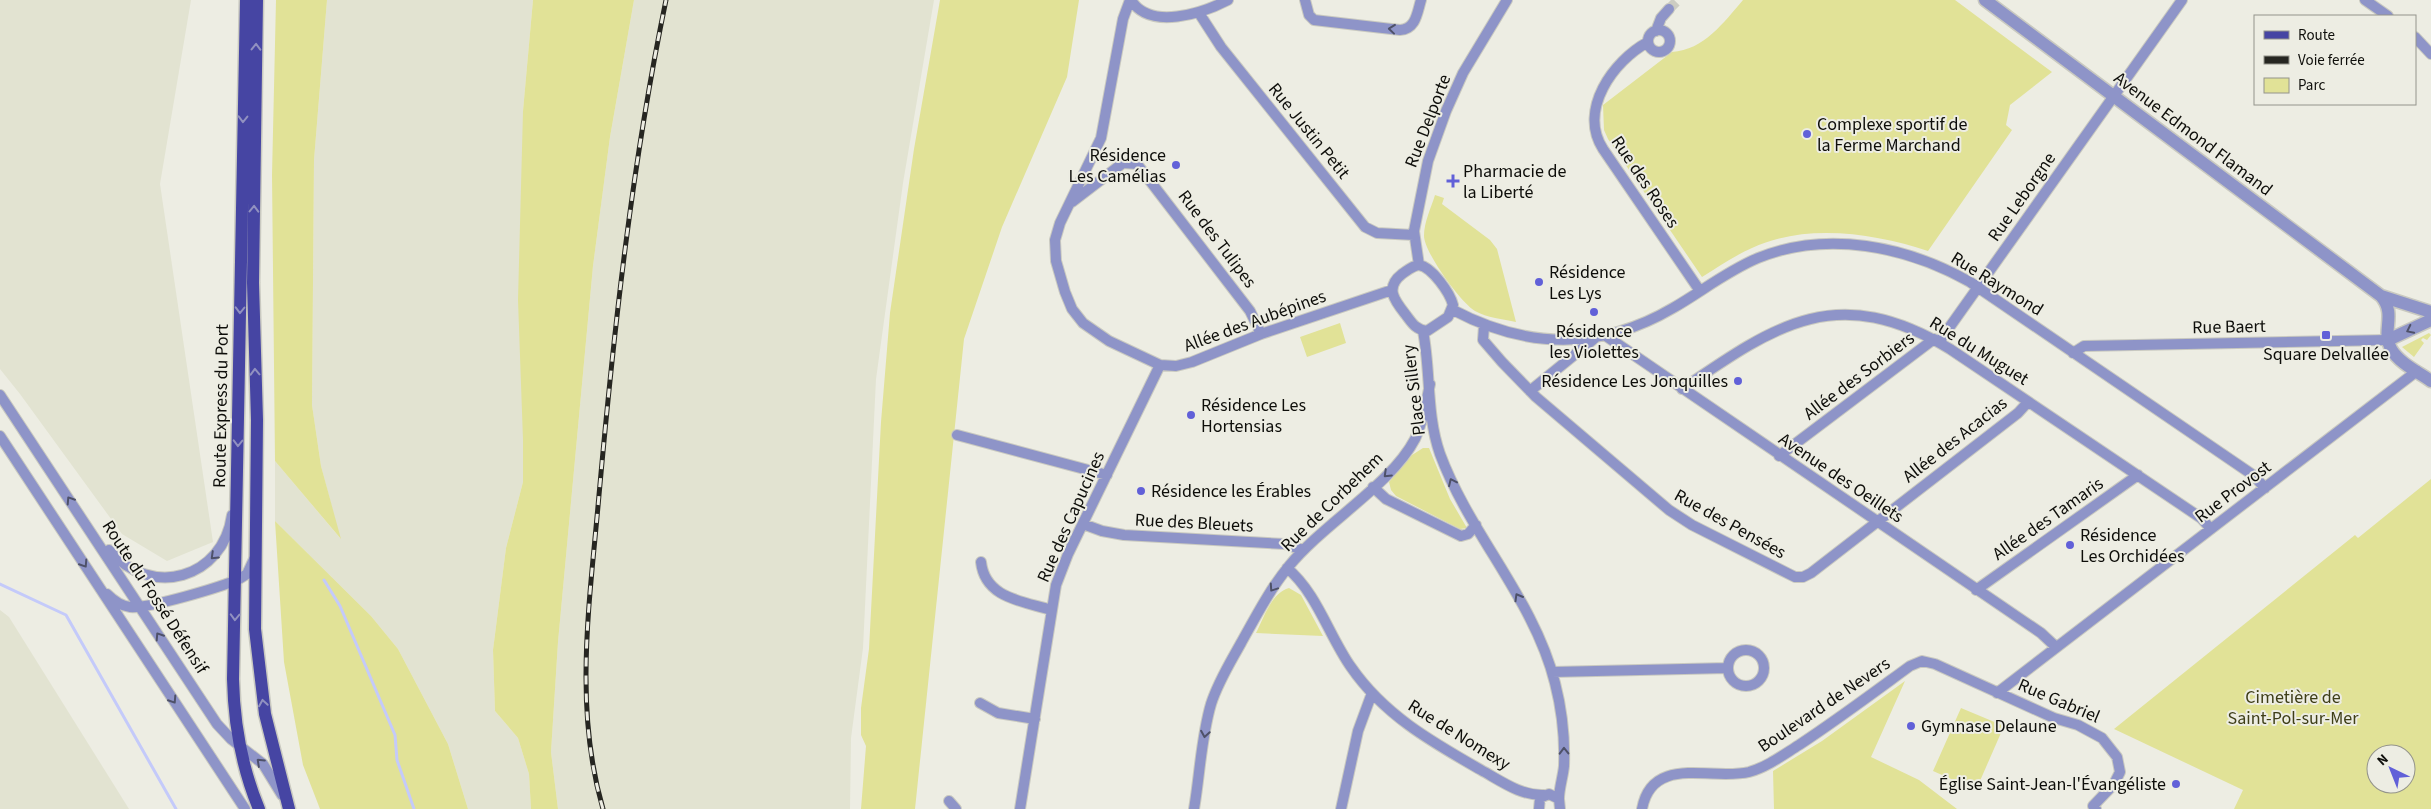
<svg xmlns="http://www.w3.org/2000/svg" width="2431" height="809" font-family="'Source Sans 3',sans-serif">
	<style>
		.built { fill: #e2e3d1 }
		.green { fill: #e1e297; fill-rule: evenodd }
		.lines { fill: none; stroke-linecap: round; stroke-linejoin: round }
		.stream { stroke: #c4cafa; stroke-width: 3 }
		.minor-tunnel { stroke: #ccccc2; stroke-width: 10; stroke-dasharray: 10 5; stroke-linecap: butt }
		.minor-casing { stroke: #c9c9c0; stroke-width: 12 }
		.tertiary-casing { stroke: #c9c9c0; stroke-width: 15 }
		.primary-casing { stroke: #c9c9c0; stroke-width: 15 }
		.minor { stroke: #8e94c8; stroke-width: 10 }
		.tertiary { stroke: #8e94c8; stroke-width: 12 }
		.primary { stroke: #4645a3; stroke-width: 12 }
		.rail-casing { stroke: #262621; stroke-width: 5 }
		.rail { stroke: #edede3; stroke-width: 3; stroke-dasharray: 9; stroke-linecap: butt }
		.oneway { stroke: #4e5169 }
		.oneway2 { stroke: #9191c0 }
		.poi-dot { fill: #6160d8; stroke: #edede3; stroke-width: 2 }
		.labels { text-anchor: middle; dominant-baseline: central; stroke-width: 4; stroke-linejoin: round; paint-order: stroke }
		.street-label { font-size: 18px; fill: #0e0e0a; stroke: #edede3 }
		.poi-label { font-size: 18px; fill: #0e0e0a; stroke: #edede3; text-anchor: start }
		.park-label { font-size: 18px; fill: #3e3e17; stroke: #edede3 }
	</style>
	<rect width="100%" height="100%" fill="#edede3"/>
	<!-- built -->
	<path class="built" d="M0,0H191L160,184L213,542L167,561L122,534L20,394L0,369Z
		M327,0H533L523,111V482L506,548L493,650L495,711L518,738L529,774L531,809H468L448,744L398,649L371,616L275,521V461L340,538L321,466L312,405L314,160Z
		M634,0H934L903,183L876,379L863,648L851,738L850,809H558L551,752L558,642L593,266L610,137Z
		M0,610L9,617L129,809H0Z"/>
	<!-- green -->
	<path class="green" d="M276,0H327L314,160L312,405L321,466L341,539L275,461L272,175Z
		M533,0H634L610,137L593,266L558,642L551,752L558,809H531L529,774L518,738L495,711L493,650L506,548L523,482V440L518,300L523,111Z
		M940,0H1079L1067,77L1002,227L964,339L915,809H861L866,746L861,735V708L869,649L881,422L890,313L914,149Z
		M1743,0H1955L2052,72L2010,105L2006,125L2012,130L1928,251C1874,233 1805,223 1752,248C1734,256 1718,267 1702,277L1608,139L1604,130L1603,105L1672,52C1704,50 1724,22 1743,0Z
		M1435,195L1444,198L1442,204L1490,240L1497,249L1516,322C1503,319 1487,318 1475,311C1461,303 1424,252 1424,236C1424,222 1431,208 1435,195Z
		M1340,323L1346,343L1307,357L1300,337Z
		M2429,333L2431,335L2427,340L2423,338L2421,340L2424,343L2414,357L2402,347Z
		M1423,448H1429L1450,499L1467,528L1460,529L1396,496L1391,490L1389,482L1412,455Z
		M2431,479V809H2234L2243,790L2114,729L2355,535L2358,538ZM2376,754H2406V784H2376Z
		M275,521L371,616L398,649L448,744L468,809H320L303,765L284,662Z
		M1289,588L1301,595L1323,636L1256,633C1264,618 1271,593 1289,588Z
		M1905,681L1871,757L1919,780L1957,809H1774L1773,771L1822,741Z
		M1961,708L2004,726L1976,790L1933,771Z"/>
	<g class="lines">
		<!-- stream -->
		<path class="stream" d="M324,580L340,606L395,735L397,760L414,809
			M0,584L66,615L176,809"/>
		<!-- minor-tunnel -->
		<path class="minor-tunnel" d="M1669,9L1678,0"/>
		<defs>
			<path id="minor" d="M1130,0L1123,19L1101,138L1060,223L1055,240L1056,261L1065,292L1072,309L1083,323L1109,341L1160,365L1176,366L1192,362L1261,334L1392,290
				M1131,0C1150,31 1203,13 1228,0
				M1305,0L1309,15L1314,20L1400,30C1416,29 1417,13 1421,0
				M2365,0L2388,16
				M1199,13L1221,47L1365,227L1377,233L1414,235
				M1648 41a11 11 0 1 1 22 0a11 11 0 1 1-22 0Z
				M1656,31L1661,18L1669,9
				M2415,37L2431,54
				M1648,42C1613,61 1578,110 1603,149L1700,291
				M1072,202L1123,163L1137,164L1250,311L1261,334
				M1419,265L1414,231L1428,161L1446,111L1463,73L1507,0
				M1419,265C1432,267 1450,293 1453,305L1448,317L1427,331C1416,330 1412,323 1406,315C1395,301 1384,288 1402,274C1408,270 1412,266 1419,265Z
				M1453,310C1527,349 1600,351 1673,308C1701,292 1727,271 1758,258C1827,230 1906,246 1970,282L2253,475L2265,488
				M1484,326L1483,340L1502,362L1536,397L1669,510L1692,525L1795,577H1803L1811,573L2018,413L2028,402
				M1423,331C1431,372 1426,414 1440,454C1470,535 1534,599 1555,683C1562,710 1565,738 1564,766C1563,777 1559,788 1559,799
				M1606,336L2041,633L2056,647
				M1939,342L2182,0
				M2073,353L2084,346L2388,340
				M1682,389C1778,323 1838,282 1950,349L2201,518L2211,529
				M1530,391L1595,338
				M0,395L217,724L231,739L263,764L282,795
				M957,435L1107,475
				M0,436L245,809
				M1779,456L1934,339
				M1373,487L1386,499L1461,536L1468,534L1476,525
				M1083,524L1102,531L1124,535L1285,544L1303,550
				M109,550C151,599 223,579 232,515
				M981,562C985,598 1022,601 1051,610
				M1287,568C1317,593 1329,636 1351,667C1384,715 1432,742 1481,770C1501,781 1521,796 1544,795
				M1976,590L2138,475
				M107,594C114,601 121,606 130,607C148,609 221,587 239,579L247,574L254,559
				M1728 668a18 18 0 1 1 36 0a18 18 0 1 1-36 0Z
				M1552,672L1728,668
				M1997,693L2417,371
				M980,703L998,713L1035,719
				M949,801L956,809
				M1020,809L1056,585L1068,554L1160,365
				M1194,809C1200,774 1201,738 1211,704C1218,682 1230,663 1241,643C1256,616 1270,589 1289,566C1324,523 1391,485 1415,439C1423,422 1426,403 1430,384
				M1341,809L1358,731L1372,693
				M1539,809L1540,798L1549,794L1559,799L1560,809
				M1642,809C1652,754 1712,781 1749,772C1767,767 1783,755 1799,745C1837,720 1873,693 1910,666L1922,661L1935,664L2054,718L2078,725L2102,738L2117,757L2120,772L2114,784L2093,806L2096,809"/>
			<path id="tertiary" d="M1985,0L2381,296L2431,312
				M2381,296C2397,315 2381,330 2391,349C2399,363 2418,372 2431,381
				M2388,340L2431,320"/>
			<path id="primary" d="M246,0L233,679C234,724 242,768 259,809
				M257,0L253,283L257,420L255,629L265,714L289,809"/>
		</defs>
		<!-- minor casing -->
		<use href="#minor" class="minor-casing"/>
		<!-- tertiary casing -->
		<use href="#tertiary" class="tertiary-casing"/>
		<!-- primary casing -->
		<use href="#primary" class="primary-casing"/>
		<!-- minor -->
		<use href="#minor" class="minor"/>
		<!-- tertiary -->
		<use href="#tertiary" class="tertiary"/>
		<!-- primary -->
		<use href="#primary" class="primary"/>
		<defs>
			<path id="rail" d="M603,809C573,706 590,600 599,495C614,329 632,164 666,0"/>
		</defs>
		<!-- rail casing -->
		<use href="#rail" class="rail-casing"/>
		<!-- rail -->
		<use href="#rail" class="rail"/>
	</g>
	<!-- one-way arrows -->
	<defs><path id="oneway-chevron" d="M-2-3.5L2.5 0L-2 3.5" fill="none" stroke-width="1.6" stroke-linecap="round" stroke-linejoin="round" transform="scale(1.25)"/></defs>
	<g class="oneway">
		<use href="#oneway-chevron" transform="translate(1392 29) rotate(-174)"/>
		<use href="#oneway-chevron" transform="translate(2410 330) rotate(154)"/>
		<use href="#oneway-chevron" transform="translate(1387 474) rotate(136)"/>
		<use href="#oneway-chevron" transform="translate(1452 482) rotate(-115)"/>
		<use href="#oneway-chevron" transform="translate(70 500) rotate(-123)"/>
		<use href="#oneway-chevron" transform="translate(214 556) rotate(136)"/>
		<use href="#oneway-chevron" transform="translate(84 564) rotate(57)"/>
		<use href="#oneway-chevron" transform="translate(1273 588) rotate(124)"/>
		<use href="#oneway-chevron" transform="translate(1518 597) rotate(-120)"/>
		<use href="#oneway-chevron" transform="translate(159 636) rotate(-123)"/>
		<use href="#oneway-chevron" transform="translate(173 700) rotate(57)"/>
		<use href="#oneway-chevron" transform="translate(1205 734) rotate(99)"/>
		<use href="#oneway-chevron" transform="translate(1564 751) rotate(-91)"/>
		<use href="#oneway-chevron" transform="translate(260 762) rotate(-137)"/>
	</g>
	<g class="oneway2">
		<use href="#oneway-chevron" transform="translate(256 47) rotate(-89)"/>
		<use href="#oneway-chevron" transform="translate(243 119) rotate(91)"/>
		<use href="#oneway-chevron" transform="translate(254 209) rotate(-89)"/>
		<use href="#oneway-chevron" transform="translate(240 310) rotate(91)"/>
		<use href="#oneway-chevron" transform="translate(255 372) rotate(-92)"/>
		<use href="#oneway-chevron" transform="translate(238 443) rotate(91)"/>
		<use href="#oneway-chevron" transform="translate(235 617) rotate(92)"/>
		<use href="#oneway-chevron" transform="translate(263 703) rotate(-99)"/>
	</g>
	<!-- markers -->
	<g class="poi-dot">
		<circle cx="1807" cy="134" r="5"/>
		<circle cx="1176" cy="165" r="5"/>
		<path d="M1450.5 173.5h5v5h5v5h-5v5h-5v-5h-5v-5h5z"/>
		<circle cx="1539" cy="282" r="5"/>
		<circle cx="1594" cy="312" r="5"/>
		<rect x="2321" y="330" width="10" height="10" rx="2.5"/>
		<circle cx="1738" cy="381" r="5"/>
		<circle cx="1191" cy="415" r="5"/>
		<circle cx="1141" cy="491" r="5"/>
		<circle cx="2070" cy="545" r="5"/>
		<circle cx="1911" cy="726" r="5"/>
		<circle cx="2176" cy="784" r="5"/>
	</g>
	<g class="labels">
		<!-- street labels -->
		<g class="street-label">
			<text transform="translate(1428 121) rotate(-69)">Rue Delporte</text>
			<text transform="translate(1309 131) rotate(51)">Rue Justin Petit</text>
			<text transform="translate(2193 134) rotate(37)">Avenue Edmond Flamand</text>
			<text transform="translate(1645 182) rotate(56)">Rue des Roses</text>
			<text transform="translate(2022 197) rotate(-55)">Rue Leborgne</text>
			<text transform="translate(1217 239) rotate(53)">Rue des Tulipes</text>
			<text transform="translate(1997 284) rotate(32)">Rue Raymond</text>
			<text transform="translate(1255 321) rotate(-20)">Allée des Aubépines</text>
			<text transform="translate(2229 327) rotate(-1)">Rue Baert</text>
			<text transform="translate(1979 351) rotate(32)">Rue du Muguet</text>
			<text transform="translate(1859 376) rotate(-37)">Allée des Sorbiers</text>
			<text transform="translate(1414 390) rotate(-97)">Place Sillery</text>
			<text transform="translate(221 406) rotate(-89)">Route Express du Port</text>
			<text transform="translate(1955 440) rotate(-38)">Allée des Acacias</text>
			<text transform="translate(1841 478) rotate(34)">Avenue des Oeillets</text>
			<text transform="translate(2233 492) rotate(-37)">Rue Provost</text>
			<text transform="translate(1332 502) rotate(-44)">Rue de Corbehem</text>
			<text transform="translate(1071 517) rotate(-66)">Rue des Capucines</text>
			<text transform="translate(2048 519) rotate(-35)">Allée des Tamaris</text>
			<text transform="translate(1194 523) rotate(3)">Rue des Bleuets</text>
			<text transform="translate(1730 524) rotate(29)">Rue des Pensées</text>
			<text transform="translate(155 597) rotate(57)">Route du Fossé Défensif</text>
			<text transform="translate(2059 701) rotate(23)">Rue Gabriel</text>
			<text transform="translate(1824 705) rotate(-34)">Boulevard de Nevers</text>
			<text transform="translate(1459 735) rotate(32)">Rue de Nomexy</text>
		</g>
		<!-- poi labels -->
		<g class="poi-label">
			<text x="1817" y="124">Complexe sportif de<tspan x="1817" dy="21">la Ferme Marchand</tspan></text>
			<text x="1166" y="155" text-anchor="end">Résidence<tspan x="1166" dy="21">Les Camélias</tspan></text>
			<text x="1463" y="171">Pharmacie de<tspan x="1463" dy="21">la Liberté</tspan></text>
			<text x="1549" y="272">Résidence<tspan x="1549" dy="21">Les Lys</tspan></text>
			<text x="1594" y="331" text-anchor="middle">Résidence<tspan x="1594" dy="21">les Violettes</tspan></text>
			<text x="2326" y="354" text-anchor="middle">Square Delvallée</text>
			<text x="1728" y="381" text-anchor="end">Résidence Les Jonquilles</text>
			<text x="1201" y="405">Résidence Les<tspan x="1201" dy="21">Hortensias</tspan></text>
			<text x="1151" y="491">Résidence les Érables</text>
			<text x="2080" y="535">Résidence<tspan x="2080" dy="21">Les Orchidées</tspan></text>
			<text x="1921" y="726">Gymnase Delaune</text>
			<text x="2166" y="784" text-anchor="end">Église Saint-Jean-l'Évangéliste</text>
		</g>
		<!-- park labels -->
		<g class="park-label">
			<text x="2293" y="697">Cimetière de<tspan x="2293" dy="21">Saint-Pol-sur-Mer</tspan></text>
		</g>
	</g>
	<!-- legend -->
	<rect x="2254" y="15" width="162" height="90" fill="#edede3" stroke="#94948c"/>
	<rect x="2264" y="31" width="25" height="8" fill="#4645a3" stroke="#94948c"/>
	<text x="2298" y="40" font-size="15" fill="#0e0e0a">Route</text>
	<rect x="2264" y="56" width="25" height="8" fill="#262621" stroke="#94948c"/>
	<text x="2298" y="65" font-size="15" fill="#0e0e0a">Voie ferrée</text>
	<rect x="2264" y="78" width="25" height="15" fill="#e1e297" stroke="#94948c"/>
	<text x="2298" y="90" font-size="15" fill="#0e0e0a">Parc</text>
	<!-- north arrow -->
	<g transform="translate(2391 769) rotate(317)"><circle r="24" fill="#edede3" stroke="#94948c"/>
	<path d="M0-4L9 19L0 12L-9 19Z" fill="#6160d8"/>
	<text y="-8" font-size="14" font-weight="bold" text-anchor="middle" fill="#0e0e0a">N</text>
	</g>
</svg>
